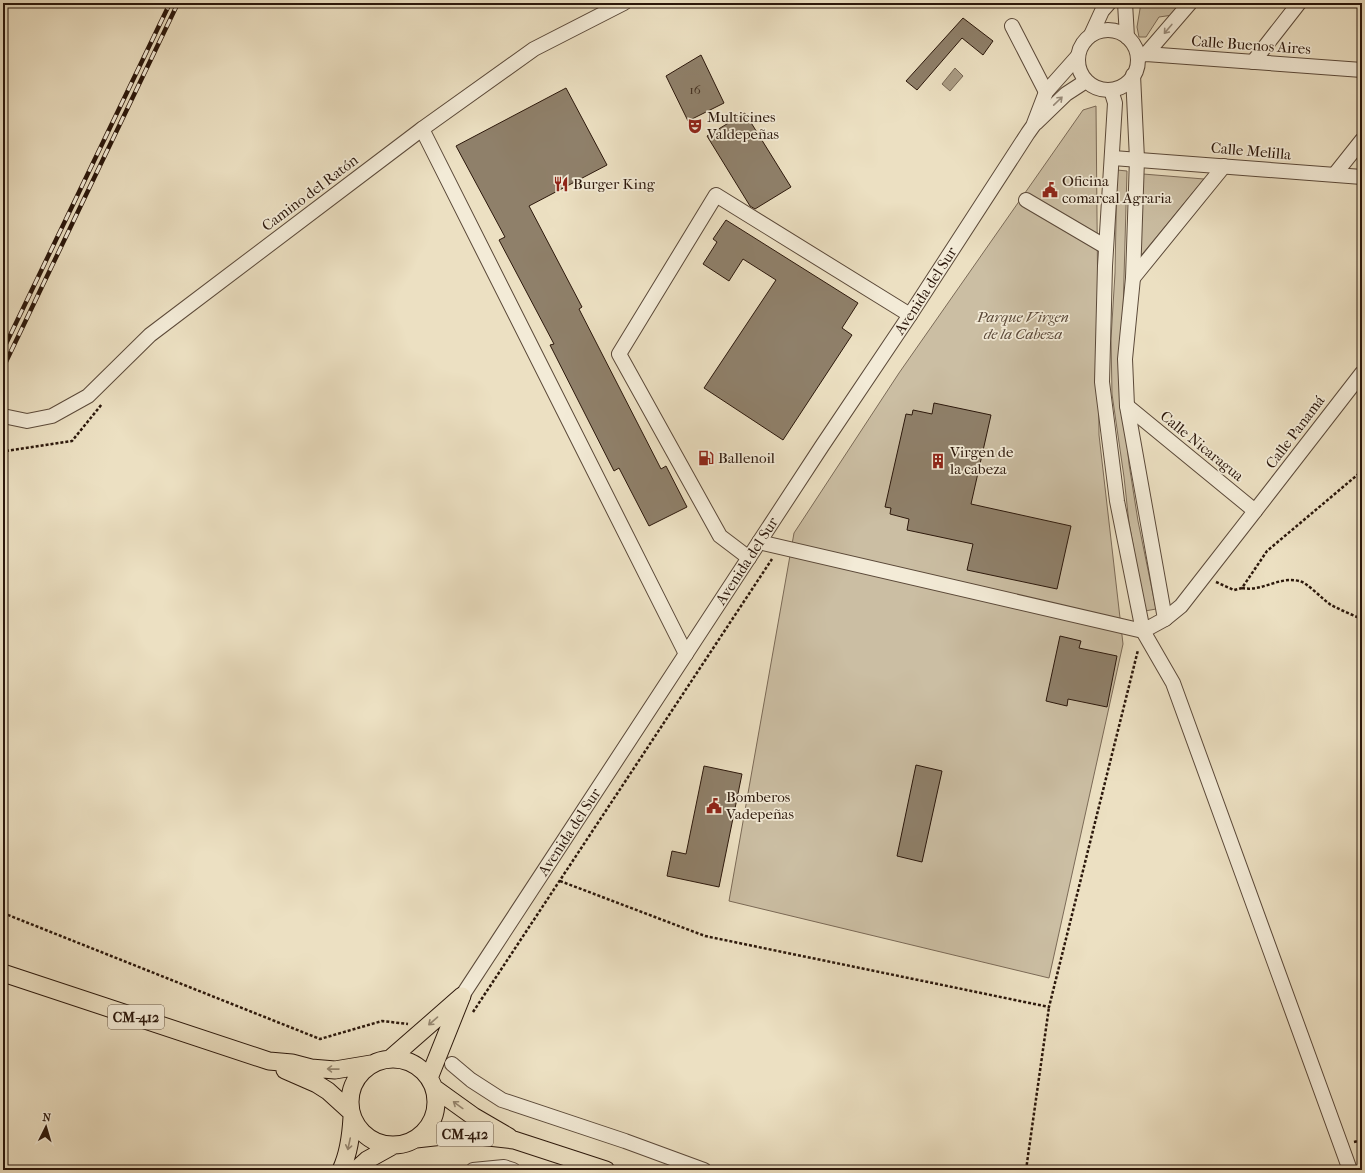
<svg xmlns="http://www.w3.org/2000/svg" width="1365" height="1173" font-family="'IM FELL French Canon',serif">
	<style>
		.green { fill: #cbbea3; stroke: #7b6a57 }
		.water { fill: #aa9c84; stroke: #776754 }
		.building { fill: #8f806a; stroke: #2b170b }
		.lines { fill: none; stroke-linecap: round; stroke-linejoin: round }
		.minor-casing { stroke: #5b4939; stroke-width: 16 }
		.major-casing { stroke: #2b170b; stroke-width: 19 }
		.path { stroke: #2b170b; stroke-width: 2.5; stroke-dasharray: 3 2; stroke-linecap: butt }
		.minor { stroke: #f3ebd7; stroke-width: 14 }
		.major { stroke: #ece0c2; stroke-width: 17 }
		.rail-casing { stroke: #2b170b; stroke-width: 4.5 }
		.rail { stroke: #f3ebd7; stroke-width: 3; stroke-dasharray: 9; stroke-linecap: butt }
		.oneway { stroke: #998c7b }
		.oneway2 { stroke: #958670 }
		.labels { text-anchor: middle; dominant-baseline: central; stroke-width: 3.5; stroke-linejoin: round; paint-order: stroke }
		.number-label { font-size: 13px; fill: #443123 }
		.shield { fill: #f3ebd7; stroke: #675748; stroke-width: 1 }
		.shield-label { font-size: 14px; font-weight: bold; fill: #2b170b }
		.street-label { font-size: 15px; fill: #2b170b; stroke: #f3ebd7 }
		.poi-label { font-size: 15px; fill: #2b170b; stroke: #f3ebd7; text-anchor: start }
		.park-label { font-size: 15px; font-style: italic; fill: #5b4939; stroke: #f3ebd7 }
	</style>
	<rect width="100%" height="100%" fill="#ece0c2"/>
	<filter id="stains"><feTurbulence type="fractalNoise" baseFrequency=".005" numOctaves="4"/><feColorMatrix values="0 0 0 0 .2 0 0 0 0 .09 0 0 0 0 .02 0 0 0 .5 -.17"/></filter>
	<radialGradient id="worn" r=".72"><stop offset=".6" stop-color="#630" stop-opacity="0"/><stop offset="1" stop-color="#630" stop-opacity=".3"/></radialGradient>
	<!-- green -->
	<path class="green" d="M1141,3H1189L1173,15L1159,17L1146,37H1139L1137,27Z
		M1096,106L1099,435L1123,644L1049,978L729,901L794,533L899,373L1083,110Z
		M1117,170L1127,171L1121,385L1129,464L1138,521L1156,609L1145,611L1129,523L1124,477L1112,394L1111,339L1115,273Z
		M1143,174L1204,179L1139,258Z"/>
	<!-- water -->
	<path class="water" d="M955,68L963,76L950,91L942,84Z"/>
	<!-- building -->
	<path class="building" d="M963,18L993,41L983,55L962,38L917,90L906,81Z
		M701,55L724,103L688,121L666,76Z
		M566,88L607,165L529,206L582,307L579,309L661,469L666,466L687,507L649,526L619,468L614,471L550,345L554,344L499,240L505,237L456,146Z
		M745,113L791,187L755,209L750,206L707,136Z
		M726,220L858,303L842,328L852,335L783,440L704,388L776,280L743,259L729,281L703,264L717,242L713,239Z
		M934,403L991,415L971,504L1071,526L1057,589L967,570L973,544L907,530L909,519L890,514L891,508L885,507L906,414L912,415L913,410L932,414Z
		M1060,636L1081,641L1079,648L1117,656L1107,707L1068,699L1067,706L1046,701Z
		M916,765L942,771L922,862L897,856Z
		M704,766L742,774L719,887L667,876L672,851L686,854Z"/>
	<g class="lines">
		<defs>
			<g id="minor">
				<path d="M1125,3L1127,37"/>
				<path d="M1012,26L1046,92"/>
				<circle cx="1108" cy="60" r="30"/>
				<path d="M1091,35L1102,11L1109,3"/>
				<path d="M1146,54L1190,3"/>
				<path d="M1138,56L1146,54L1362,70"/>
				<path d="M1253,62L1299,3"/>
				<path d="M1111,90L1115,103L1105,266L1102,382L1117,501L1143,631L1173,683L1350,1170"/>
				<path d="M1036,123L1066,94L1086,81"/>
				<path d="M422,129L686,654"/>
				<path d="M1113,158L1362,177"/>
				<path d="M1335,174L1362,140"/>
				<path d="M1026,200L1106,247"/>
				<path d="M1133,278L1224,166"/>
				<path d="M1127,406L1255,511"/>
				<path d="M3,416L27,421L52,416L88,396L150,335L422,129L534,49L624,3"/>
				<path d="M759,542L1143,631L1165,619L1127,406L1125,359L1133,278L1137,159L1133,75"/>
				<path d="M749,558L720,536L619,354L716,195L910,315"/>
				<path d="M1165,619L1181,606L1255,511L1362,373"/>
				<path id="s1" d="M462,996L822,446L910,315L1028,133L1033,126L1046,92L1078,56"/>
				<path d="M452,1064L471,1080L502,1100L625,1141L704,1170"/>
				<path d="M473,1170L504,1167L513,1170"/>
			</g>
			<path id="major" d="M3,973L269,1061L292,1063L311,1068L335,1070L371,1064
				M350 1102a43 43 0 1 1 86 0a43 43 0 1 1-86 0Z
				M390,1059L462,996
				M285,1070L317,1084L328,1091L350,1111
				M429,1078L461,998
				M434,1088L473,1116L509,1137
				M416,1139L461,1134L514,1140L606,1170
				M341,1170C349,1153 351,1136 352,1117
				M356,1170L367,1160L394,1145"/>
		</defs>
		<!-- minor casing -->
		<use href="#minor" class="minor-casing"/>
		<!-- major casing -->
		<use href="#major" class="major-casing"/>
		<!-- path -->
		<path class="path" d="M3,455L6,451L72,441L102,404
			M1216,582L1234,590L1242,588L1267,551L1362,471
			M1242,588C1262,592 1279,576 1299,581C1307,582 1323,600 1331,605C1341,610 1352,615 1362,619
			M560,881L705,936L1049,1007L1138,650
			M3,913L320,1039L382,1021L408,1024
			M473,1012L772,559
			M1354,1142L1362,1140
			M1026,1170L1049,1007"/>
		<!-- minor -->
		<use href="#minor" class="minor"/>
		<!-- major -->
		<use href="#major" class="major"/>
		<defs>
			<path id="rail" d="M3,350L170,3
				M3,368L178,3"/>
		</defs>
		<!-- rail casing -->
		<use href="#rail" class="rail-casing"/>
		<!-- rail -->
		<use href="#rail" class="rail"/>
	</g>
	<!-- one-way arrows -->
	<defs><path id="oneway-shaft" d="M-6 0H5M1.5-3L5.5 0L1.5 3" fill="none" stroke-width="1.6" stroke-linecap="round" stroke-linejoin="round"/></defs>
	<g class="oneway">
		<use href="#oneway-shaft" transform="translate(1168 29) rotate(130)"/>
		<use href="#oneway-shaft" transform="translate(1058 101) rotate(-44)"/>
	</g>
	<g class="oneway2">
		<use href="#oneway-shaft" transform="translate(433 1021) rotate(139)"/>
		<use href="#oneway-shaft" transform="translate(333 1069) rotate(-179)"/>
		<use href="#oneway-shaft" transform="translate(458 1105) rotate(-144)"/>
		<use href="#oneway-shaft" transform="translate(349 1144) rotate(102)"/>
	</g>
	<!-- icons -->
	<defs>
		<symbol id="theatre-bare" viewBox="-9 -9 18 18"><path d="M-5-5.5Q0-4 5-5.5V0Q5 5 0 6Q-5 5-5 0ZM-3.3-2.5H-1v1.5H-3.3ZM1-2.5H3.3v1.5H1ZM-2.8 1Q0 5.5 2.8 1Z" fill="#8f2418" stroke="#f3ebd7" stroke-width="2.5" paint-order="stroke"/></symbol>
		<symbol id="restaurant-bare" viewBox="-9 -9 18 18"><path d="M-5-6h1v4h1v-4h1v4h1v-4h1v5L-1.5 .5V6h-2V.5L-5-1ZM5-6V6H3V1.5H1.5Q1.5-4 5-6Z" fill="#8f2418" stroke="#f3ebd7" stroke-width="2.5" paint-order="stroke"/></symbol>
		<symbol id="civic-bare" viewBox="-9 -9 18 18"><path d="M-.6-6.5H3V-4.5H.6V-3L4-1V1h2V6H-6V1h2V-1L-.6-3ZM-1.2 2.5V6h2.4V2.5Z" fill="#8f2418" stroke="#f3ebd7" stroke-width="2.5" paint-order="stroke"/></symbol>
		<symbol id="fuel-bare" viewBox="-9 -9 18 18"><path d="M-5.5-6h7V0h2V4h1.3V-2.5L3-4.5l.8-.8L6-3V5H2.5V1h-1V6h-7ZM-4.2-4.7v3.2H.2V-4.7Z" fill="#8f2418" stroke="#f3ebd7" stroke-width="2.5" paint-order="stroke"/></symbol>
		<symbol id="building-bare" viewBox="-9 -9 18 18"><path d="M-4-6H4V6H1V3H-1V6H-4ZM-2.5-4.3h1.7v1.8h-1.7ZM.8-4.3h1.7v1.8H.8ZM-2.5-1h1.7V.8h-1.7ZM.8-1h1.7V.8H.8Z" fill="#8f2418" stroke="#f3ebd7" stroke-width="2.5" paint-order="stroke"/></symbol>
	</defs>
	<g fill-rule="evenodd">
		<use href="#theatre-bare" x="684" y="115" width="22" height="22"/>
		<use href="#restaurant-bare" x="550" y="173" width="22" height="22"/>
		<use href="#civic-bare" x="1039" y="179" width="22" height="22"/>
		<use href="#fuel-bare" x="695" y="447" width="22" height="22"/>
		<use href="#building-bare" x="927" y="450" width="22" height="22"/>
		<use href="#civic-bare" x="703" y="795" width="22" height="22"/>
	</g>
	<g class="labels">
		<!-- number labels -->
		<g class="number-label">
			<text x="695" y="89">16</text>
		</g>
		<!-- shield labels -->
		<g class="shield">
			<rect x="108" y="1005" width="56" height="24" rx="3"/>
			<rect x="437" y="1122" width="56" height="24" rx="3"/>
		</g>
		<g class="shield-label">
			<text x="136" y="1017">CM-412</text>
			<text x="465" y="1134">CM-412</text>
		</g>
		<!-- street labels -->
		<g class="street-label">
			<text transform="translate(1251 45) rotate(4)">Calle Buenos Aires</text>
			<text transform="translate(1251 151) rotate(5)">Calle Melilla</text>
			<text transform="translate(310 193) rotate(-37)">Camino del Ratón</text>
			<text stroke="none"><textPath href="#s1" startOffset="844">Avenida del Sur</textPath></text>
			<text transform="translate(1295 432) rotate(-53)">Calle Panamá</text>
			<text transform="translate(1202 446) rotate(39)">Calle Nicaragua</text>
			<text stroke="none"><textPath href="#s1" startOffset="520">Avenida del Sur</textPath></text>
			<text stroke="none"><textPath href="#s1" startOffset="196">Avenida del Sur</textPath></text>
		</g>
		<!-- poi labels -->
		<g class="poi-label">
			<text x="707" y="117">Multicines<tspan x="707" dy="17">Valdepeñas</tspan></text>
			<text x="1062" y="181">Oficina<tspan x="1062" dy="17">comarcal Agraria</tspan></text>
			<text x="573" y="184">Burger King</text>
			<text x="950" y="452">Virgen de<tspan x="950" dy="17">la cabeza</tspan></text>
			<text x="718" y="458">Ballenoil</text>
			<text x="726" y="797">Bomberos<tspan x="726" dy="17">Vadepeñas</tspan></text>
		</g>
		<!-- park labels -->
		<g class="park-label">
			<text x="1023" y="317">Parque Virgen<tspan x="1023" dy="17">de la Cabeza</tspan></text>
		</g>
	</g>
	<!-- margin -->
	<rect width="1365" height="1173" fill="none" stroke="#ece0c2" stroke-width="16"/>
	<rect x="4" y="4" width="1357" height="1165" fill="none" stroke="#2b170b" stroke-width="2"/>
	<rect x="8" y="8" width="1349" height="1157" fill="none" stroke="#2b170b"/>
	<!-- north arrow -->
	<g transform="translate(46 1127) rotate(5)" stroke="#f3ebd7" stroke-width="3" paint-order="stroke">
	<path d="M0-3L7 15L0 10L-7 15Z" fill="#2b170b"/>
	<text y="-6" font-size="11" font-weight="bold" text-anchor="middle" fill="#2b170b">N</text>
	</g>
	<rect width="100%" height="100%" filter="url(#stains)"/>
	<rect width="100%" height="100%" fill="url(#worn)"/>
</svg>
